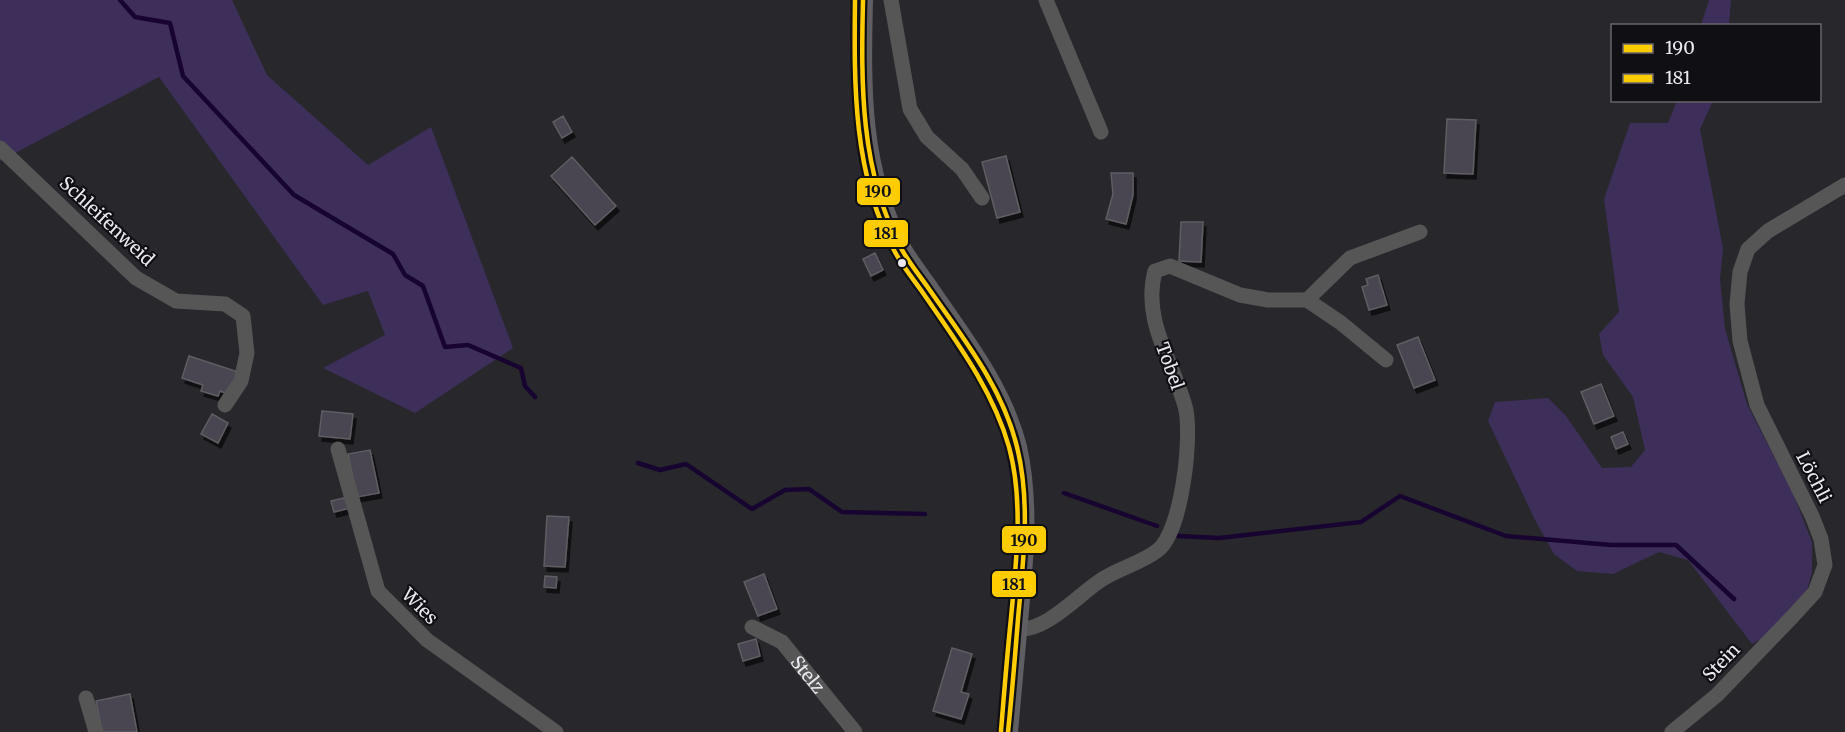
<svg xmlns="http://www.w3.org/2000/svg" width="1845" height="732" font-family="Merriweather,serif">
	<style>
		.green { fill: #3d2f5a }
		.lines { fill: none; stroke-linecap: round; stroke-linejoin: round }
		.stream { stroke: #180431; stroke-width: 4.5 }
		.building { fill: #484451; stroke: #5f5e62; stroke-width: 1.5; filter: url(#shadow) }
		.minor { stroke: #565657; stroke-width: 15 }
		.major { stroke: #5f5e62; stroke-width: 20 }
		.bus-1-casing { stroke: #100f13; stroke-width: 9 }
		.bus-2-casing { stroke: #100f13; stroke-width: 9 }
		.bus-1 { stroke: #fc0; stroke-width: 4.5 }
		.bus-2 { stroke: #fc0; stroke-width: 4.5 }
		.bus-dot { fill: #e9e8ee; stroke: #100f13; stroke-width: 2 }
		.labels { text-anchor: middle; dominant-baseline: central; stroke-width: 4.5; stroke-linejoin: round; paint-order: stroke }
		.street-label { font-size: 18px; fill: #e9e8ee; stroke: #100f13 }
		.line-badge { stroke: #100f13; stroke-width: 2 }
		.pale-badge-label { font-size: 16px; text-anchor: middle; font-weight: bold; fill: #111 }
	</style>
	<defs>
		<filter id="shadow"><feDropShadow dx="3" dy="5" stdDeviation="0" flood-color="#0009"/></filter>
	</defs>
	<rect width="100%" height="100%" fill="#28272c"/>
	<!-- green -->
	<path class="green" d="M0,0H232L267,75L368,165L431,127L513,348L415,413L323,368L385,335L368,291L323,305L159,77L0,161Z
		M1709,0H1731L1729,25H1701Z
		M1677,101H1713L1700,129L1723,248L1720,279L1725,329L1747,404L1794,496L1812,542V572L1805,598L1781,628L1752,644L1688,560L1659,552L1613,574L1577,571L1554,554L1535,520L1488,421L1495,402L1548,398L1566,416L1602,468L1631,467L1645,450L1633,397L1603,355L1599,334L1619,312L1604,199L1630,123H1668Z"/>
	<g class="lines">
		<!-- stream -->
		<path class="stream" d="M120,0L135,17L170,23L183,76L294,195L393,254L405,275L423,286L445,347L468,345L521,368L525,386L535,397
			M638,463L660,470L686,464L752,509L785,490L809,489L842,512L925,514
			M1064,493L1157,526
			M1178,536L1219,538L1361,522L1400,496L1506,536L1611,545H1676L1734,599"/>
	</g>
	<!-- building -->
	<path class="building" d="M563,116L572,132L562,138L553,122Z
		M1447,119L1476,120L1473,174L1444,173Z
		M1006,156L1020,212L997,218L982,162Z
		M572,157L616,206L595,225L551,176Z
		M1111,173H1133V195L1126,224L1106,219L1113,194Z
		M1181,222H1203L1201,262L1179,261Z
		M875,253L883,270L871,276L863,259Z
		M1378,275L1387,305L1369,310L1362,287L1368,285L1366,279Z
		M1418,337L1435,380L1414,388L1397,345Z
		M189,356L238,372L231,395L220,391L218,396L201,391L203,385L182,378Z
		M1601,384L1614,416L1594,424L1581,392Z
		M322,411L353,414L350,439L319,436Z
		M212,414L228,423L218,443L201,434Z
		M1623,432L1628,444L1616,449L1611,437Z
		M370,450L379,493L357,497L348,454Z
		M348,497L350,508L334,512L331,501Z
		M547,516L569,517L565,567L544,566Z
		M764,574L777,609L758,616L744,582Z
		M545,576L557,577L556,588L544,587Z
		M756,639L760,656L743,661L738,644Z
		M952,648L972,654L961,692L969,694L961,719L933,711Z
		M130,694L137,732H102L96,701Z"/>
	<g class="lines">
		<!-- minor -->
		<g class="minor">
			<path d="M891,0L910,109L927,137L962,169L982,198"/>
			<path d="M1046,0L1101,132"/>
			<path d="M0,148L136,278L176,301L225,304L243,316L247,353L241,381L225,405"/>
			<path d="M1307,300L1350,258L1420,232"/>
			<path d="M338,449L378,591L427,640L556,732"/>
			<path id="s1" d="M752,627L782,642L855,732"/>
			<path d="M1017,629C1046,632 1078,595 1101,580C1119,568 1142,563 1158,550C1182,531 1193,434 1185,406C1172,360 1142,320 1155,271L1170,266L1240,295L1268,300H1307L1341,323L1386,360"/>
			<path d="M86,698L96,732"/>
			<path d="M1672,732L1717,695L1793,616L1815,592L1825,565L1821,539L1812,516L1757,405L1740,341L1737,304L1740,272L1748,249L1768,231L1845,185"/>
		</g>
		<!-- major -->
		<path class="major" d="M863,0C861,88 859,168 901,248C909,262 920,276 929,289C963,339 1002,388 1017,447C1029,501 1024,556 1019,610C1015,651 1012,691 1008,732"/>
		<defs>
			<path id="bus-1" d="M863,0C861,84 860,171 901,248C909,263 920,276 929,289C963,338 1003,388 1017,447C1031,503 1023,563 1018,619C1015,657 1012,694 1008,732"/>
			<path id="bus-2" d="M855,0C854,86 853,175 895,252C903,267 914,280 923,293C956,341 993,390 1009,447C1024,502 1016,563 1011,618C1007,656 1004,694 1001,731"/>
		</defs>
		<!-- bus-1 casing -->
		<use href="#bus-1" class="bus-1-casing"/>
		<!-- bus-2 casing -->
		<use href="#bus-2" class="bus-2-casing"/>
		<!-- bus-1 -->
		<use href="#bus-1" class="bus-1"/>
		<!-- bus-2 -->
		<use href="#bus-2" class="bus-2"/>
	</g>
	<!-- markers -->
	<circle class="bus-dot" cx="902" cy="263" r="5"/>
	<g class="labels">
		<!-- street labels -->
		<g class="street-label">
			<text transform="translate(107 221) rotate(43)">Schleifenweid</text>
			<text transform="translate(1170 366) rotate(70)">Tobel</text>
			<text transform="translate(1814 477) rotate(63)">Löchli</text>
			<text transform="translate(420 606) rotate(45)">Wies</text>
			<text transform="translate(1721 662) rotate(-46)">Stein</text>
			<text stroke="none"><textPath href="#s1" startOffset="75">Stelz</textPath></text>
		</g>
	</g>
	<g class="line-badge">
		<rect x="856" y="177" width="45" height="29" rx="6" fill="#fc0"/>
		<rect x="863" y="219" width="46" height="29" rx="6" fill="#fc0"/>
		<rect x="1001" y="525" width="46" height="29" rx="6" fill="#fc0"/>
		<rect x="991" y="570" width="46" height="28" rx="6" fill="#fc0"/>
	</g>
	<g class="pale-badge-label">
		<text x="878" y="197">190</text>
		<text x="886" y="239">181</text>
		<text x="1024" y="546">190</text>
		<text x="1014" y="590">181</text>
	</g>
	<!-- legend -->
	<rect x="1611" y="24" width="210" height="78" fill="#100f13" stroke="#67666b" stroke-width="1.5"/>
	<rect x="1623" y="44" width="30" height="9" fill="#ffcc00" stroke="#67666b" stroke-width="1.5"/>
	<text x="1665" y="54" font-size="18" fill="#e9e8ee">190</text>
	<rect x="1623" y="74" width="30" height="9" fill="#ffcc00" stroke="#67666b" stroke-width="1.5"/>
	<text x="1665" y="84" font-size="18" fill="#e9e8ee">181</text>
</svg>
